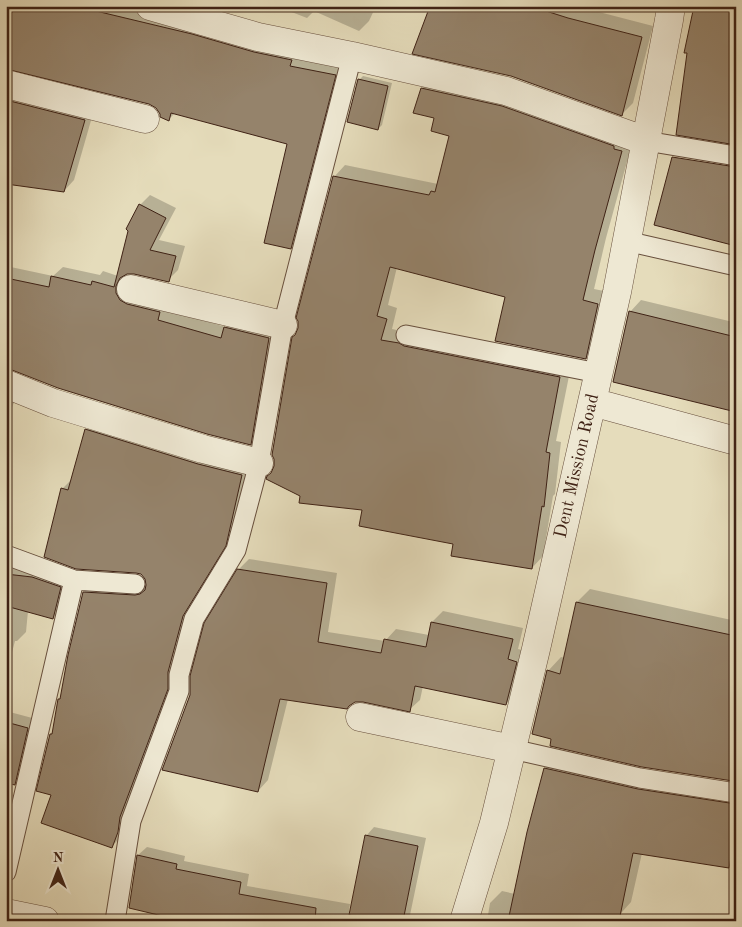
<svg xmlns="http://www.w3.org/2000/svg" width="742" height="927" font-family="'Old Standard TT',serif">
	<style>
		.shadow { fill: #0003 }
		.building { fill: #95836b; stroke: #3f2215 }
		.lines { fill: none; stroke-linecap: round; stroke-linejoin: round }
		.lane-casing { stroke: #68503e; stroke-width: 21 }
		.street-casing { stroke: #68503e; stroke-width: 29 }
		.lane { stroke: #eee8d3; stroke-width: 19 }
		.street { stroke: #eee8d3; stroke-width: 28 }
		.labels { text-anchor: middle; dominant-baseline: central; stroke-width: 5; stroke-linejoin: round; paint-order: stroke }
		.street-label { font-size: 18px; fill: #3f2215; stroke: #eee8d3 }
	</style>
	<rect width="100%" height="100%" fill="#e5dcbb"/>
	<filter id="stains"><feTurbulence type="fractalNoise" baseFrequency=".004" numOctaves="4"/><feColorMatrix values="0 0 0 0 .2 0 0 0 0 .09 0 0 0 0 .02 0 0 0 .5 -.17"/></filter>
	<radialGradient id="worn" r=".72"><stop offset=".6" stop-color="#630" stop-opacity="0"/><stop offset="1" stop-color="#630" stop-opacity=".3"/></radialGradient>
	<!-- shadow -->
	<path class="shadow" d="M6,6H148L345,65L300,238L290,248L289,143L175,113L169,119L157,107Z
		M276,6H376L369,21L359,31L314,11L307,18Z
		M432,6H576L653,26L633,103L622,114Z
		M363,76L392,83L382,125L378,129L359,80Z
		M434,77L633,140L606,238L594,289L609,292L597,346L585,358L507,296L397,267L388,305L397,308L392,329L571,366L556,441L561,442L555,494L553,496L543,556L532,568L455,543L364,509L301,495L273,472L275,467L300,328L334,177L345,165L438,184L451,135L436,117L422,88Z
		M6,86L94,110L74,180L64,191L6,183Z
		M150,195L176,208L159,240L185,246L178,270L168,280L135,273L126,274V283L181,314L226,327L235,318L279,328L260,433L250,443L6,368V266L53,276L63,267L100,275L103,271L118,276L130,230L127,229L140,205Z
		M641,300L733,322L736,310V411L630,312Z
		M6,386L18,392L6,423Z
		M96,420L251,465L235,534L177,678L122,836L112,846L53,794L51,734L53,732L59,699L62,697L84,592L94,582L147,585L146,578L62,489L72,479L87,430Z
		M6,557L69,578L62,609L53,618L28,611L26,632L17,641H15L6,675Z
		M249,559L337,573L328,632L385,641L396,629L429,635L432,622L443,611L523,628L518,649L527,651L517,693L506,704L423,686L420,700L409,710L363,700L288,699L268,780L258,791L238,570Z
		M590,589L736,621V780L642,766L548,671L561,657L565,658L577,602Z
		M6,711L36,719L23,775L14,784L6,782Z
		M557,757L736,791V860L729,867L642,853L631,902L614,921H487L490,903L502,891L515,894L545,768Z
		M374,827L426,838L410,915L405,921H386L349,913L348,921H180L138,855L147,847L185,856L184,861L249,874L247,886L350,904L349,911H351L366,836Z"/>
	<!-- building -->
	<path class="building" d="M6,6H75L192,34L254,52L292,60L290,66L336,75L291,249L264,243L287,144L171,113L169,121L160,117V114L156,108L149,104L6,69Z
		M430,6H530L568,18L642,37L622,116L511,76L412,54Z
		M694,6H736V145L676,135L687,53H684Z
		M358,79L388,86L378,130L347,122Z
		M421,88L502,106L614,146V149L622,151L595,250L583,300L598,304L586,359L495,341L505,297L390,267L377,316L387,319L381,340L399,343L404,346L560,377L546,452L550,453L544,507L542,506L532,569L451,556L453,544L359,526L362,510L299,503L300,496L266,479L267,476L271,473L274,466V459L272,455L292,337L295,335L298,328V321L296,318L333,176L429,195L431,191L435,192L449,136L431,131L434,118L413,113Z
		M6,100L85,120L64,192L6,184Z
		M672,157L736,167V246L654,225Z
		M139,204L166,218L150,250L176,256L169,282L134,274H127L120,278L116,286V293L120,300L127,304L160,312L158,320L221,338L224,327L269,338L251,445L207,434L58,388L12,370L6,369V278L49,287L51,276L91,285L92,281L114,287L128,231L126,229Z
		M629,311L736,337V412L613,382Z
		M85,429L198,464L242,475L226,546L183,616L168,672V689L120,817L118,832L112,848L41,823L51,795L36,791L50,734H52L58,699H60L68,655L83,592L135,595L140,594L145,590L146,585L145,579L141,574L136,573L76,569L44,557L61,488L68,490Z
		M237,569L327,583L318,642L381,653L384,639L426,647L431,622L513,639L508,659L517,662L506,705L415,686L410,712L363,702H355L349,706L347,709L280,699L258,792L162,770L190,695V676L204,623Z
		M6,574L32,577L61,587L53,619L6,606Z
		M576,602L736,636V771L733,781L642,767L550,746L551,739L532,734L547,670L560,674Z
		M6,722L28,728L15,785L6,783Z
		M544,768L638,789L736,804V828L729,868L633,853L619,921H508L527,832Z
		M365,835L418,846L403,921H379L349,915Z
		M137,855L177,864L176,869L241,882L239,894L316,908L315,921H170L171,918L129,908Z"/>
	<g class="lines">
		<defs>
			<path id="lane" d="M646,141L736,156
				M626,241L736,266
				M406,335L598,373
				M6,555L74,580L135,584
				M512,749L640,778L736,793
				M6,872L74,580
				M115,921L131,821L179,691V675L194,619L236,550L259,463L283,325L352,56"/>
			<path id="street" d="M150,6L258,37L352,56L506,91L646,141
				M6,84L145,119
				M131,289L283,325
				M6,384L53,403L203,449L259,463
				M592,402L736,441
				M360,717L512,749
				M6,913L45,921
				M464,921L494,823L536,649L617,292L669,20L671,6"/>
		</defs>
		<!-- lane casing -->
		<use href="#lane" class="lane-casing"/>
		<!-- street casing -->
		<use href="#street" class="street-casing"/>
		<!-- lane -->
		<use href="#lane" class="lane"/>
		<!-- street -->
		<use href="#street" class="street"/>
	</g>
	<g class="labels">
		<!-- street labels -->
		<g class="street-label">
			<text transform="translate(577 466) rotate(-77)">Dent Mission Road</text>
		</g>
	</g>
	<!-- margin -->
	<rect width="742" height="927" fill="none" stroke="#e5dcbb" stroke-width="25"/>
	<rect x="8" y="8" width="727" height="912" fill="none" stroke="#3f2215" stroke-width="2.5"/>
	<rect x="12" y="12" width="717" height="902" fill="none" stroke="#3f2215"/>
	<!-- north arrow -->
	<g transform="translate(58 870)" stroke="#eee8d3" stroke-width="4" paint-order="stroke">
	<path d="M0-4L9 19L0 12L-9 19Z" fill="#3f2215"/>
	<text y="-8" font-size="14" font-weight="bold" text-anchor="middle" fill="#3f2215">N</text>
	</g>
	<rect width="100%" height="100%" filter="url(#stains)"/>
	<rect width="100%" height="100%" fill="url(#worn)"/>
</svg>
